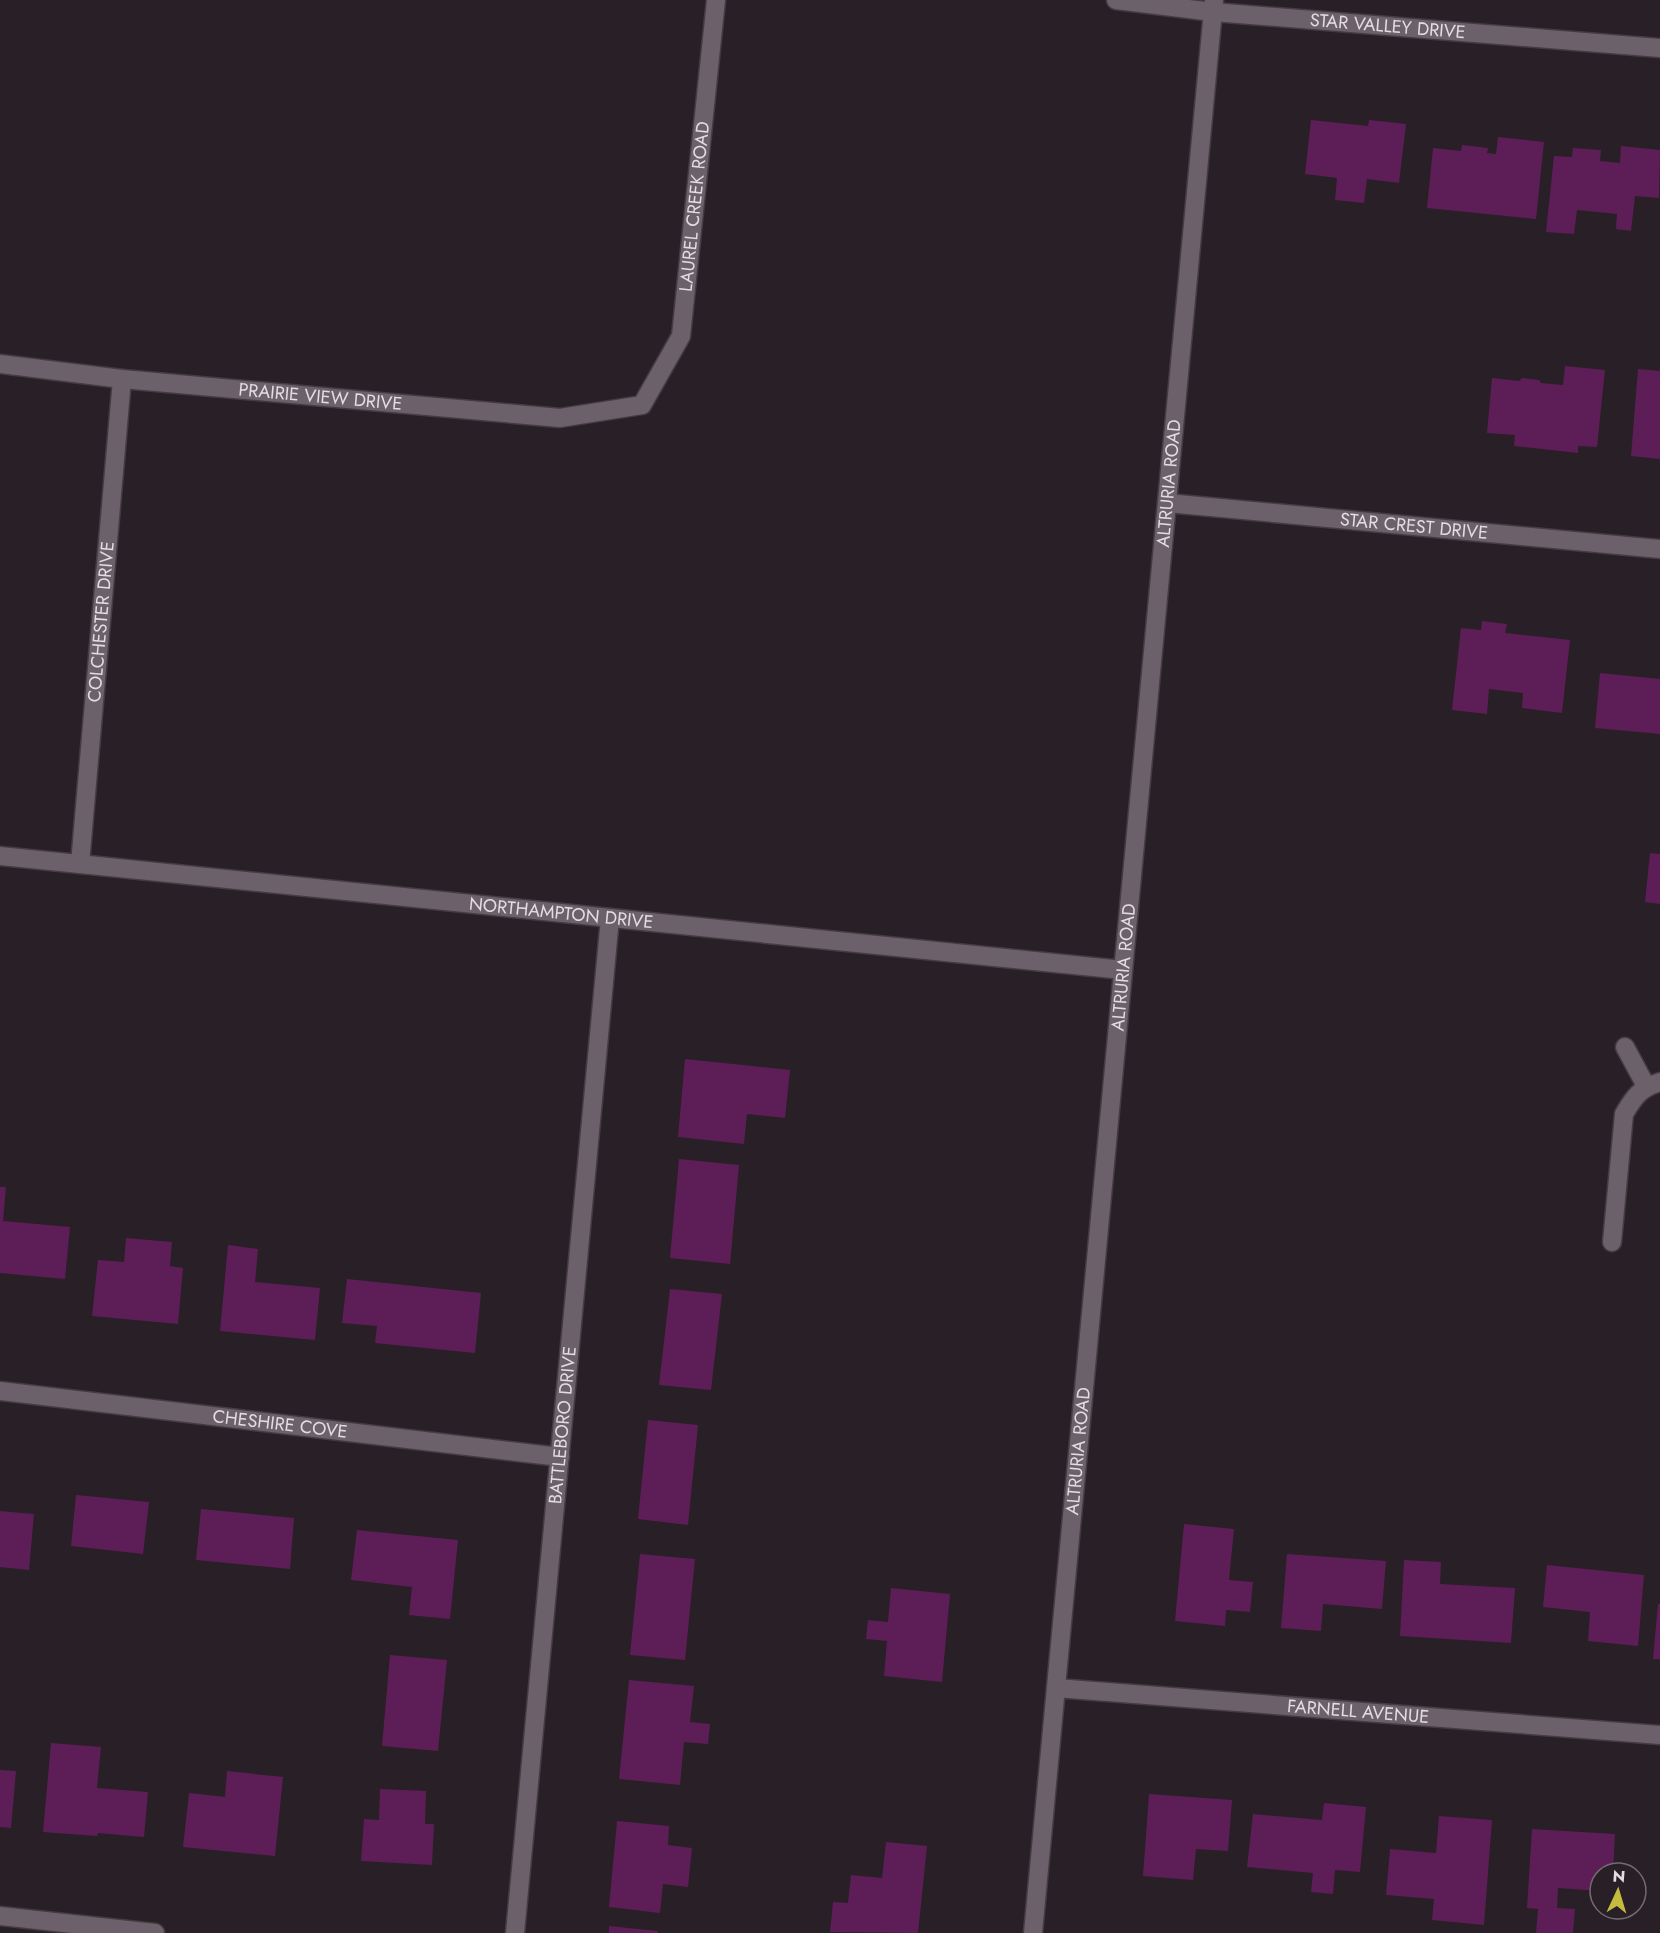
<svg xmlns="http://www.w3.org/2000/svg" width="1660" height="1933" font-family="Jost,sans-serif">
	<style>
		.building { fill: #5d1e57 }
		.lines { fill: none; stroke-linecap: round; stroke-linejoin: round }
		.minor-casing { stroke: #443c42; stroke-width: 21 }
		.minor { stroke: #6c606a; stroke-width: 18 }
		.labels { text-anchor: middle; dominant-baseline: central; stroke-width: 4.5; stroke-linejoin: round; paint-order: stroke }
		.street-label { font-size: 18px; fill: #e4dce2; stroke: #291f27 }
	</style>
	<rect width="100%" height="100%" fill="#291f27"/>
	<!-- building -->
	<path class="building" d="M1311,120L1368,126L1369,120L1406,124L1399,183L1367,179L1364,203L1335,200L1337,178L1305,174Z
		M1498,137L1544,142L1536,219L1427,208L1433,148L1461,151L1462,145L1488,148L1487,153L1496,154Z
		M1621,146L1660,150L1659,198L1635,196L1631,231L1616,229L1617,214L1577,210L1574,234L1546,232L1554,156L1572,157L1573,148L1601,150L1600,161L1620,163Z
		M1565,366L1605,370L1597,447L1578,446V453L1514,446L1515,435L1487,433L1492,378L1519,381L1522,378L1539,380L1541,383L1563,385Z
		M1638,369L1660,371V459L1631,456Z
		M1482,621L1507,624L1505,633L1570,640L1562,713L1522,708L1523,693L1489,689L1487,714L1452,710L1461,628L1481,630Z
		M1600,673L1660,679V734L1595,728Z
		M1650,853L1660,854V904L1645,902Z
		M685,1059L790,1070L785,1118L747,1114L744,1144L678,1137Z
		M679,1159L739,1165L730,1264L670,1258Z
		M0,1187H6L3,1221L70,1227L65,1279L0,1273Z
		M126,1238L172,1242L170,1266L183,1268L178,1324L92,1316L98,1260L124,1262Z
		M228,1245L258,1249L255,1282L320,1288L315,1340L220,1331Z
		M347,1279L481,1293L475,1353L375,1343L377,1326L342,1323Z
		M670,1289L722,1294L711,1390L659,1385Z
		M648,1420L698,1425L688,1525L638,1519Z
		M76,1495L149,1502L143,1554L71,1546Z
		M201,1509L294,1518L290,1569L196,1560Z
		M0,1511L34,1514L29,1570L0,1567Z
		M1184,1524L1234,1529L1229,1580L1253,1582L1250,1612L1226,1610L1225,1626L1175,1621Z
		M357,1530L458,1540L450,1619L409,1615L412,1587L351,1580Z
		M640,1554L695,1559L685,1660L630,1655Z
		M1287,1554L1386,1561L1382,1609L1323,1604L1321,1631L1281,1628Z
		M1404,1560L1441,1562L1440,1584L1515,1588L1511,1643L1400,1636Z
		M1547,1565L1644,1575L1638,1646L1588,1641L1590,1612L1543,1607Z
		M891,1588L950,1594L942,1682L884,1676L887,1641L866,1639L868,1620L888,1622Z
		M1658,1604H1660V1659H1653Z
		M390,1655L447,1660L438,1751L382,1746Z
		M629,1680L694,1686L690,1722L710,1724L708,1744L684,1742L680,1785L619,1779Z
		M51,1743L101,1747L97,1788L148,1792L144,1837L98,1833L97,1836L43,1832Z
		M0,1770L16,1771L11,1828L0,1827Z
		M227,1771L283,1777L275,1856L183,1847L189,1793L225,1797Z
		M380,1789L426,1791L425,1824H434L432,1865L361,1861L364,1819L379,1820Z
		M1149,1794L1232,1800L1228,1851L1196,1849L1193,1880L1143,1876Z
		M1324,1803L1366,1807L1360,1872L1335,1870L1333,1894L1311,1892L1313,1873L1247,1867L1253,1814L1322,1820Z
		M1439,1816L1492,1820L1484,1925L1432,1920L1434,1899L1386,1895L1390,1849L1436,1853Z
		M617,1821L669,1826L668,1845L692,1848L688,1887L663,1884L660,1913L609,1907Z
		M1532,1829L1615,1834L1613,1873H1600V1891L1558,1888L1557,1908L1575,1909L1573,1933H1536L1538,1909L1527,1908Z
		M886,1842L927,1846L918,1933L830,1932L833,1902L848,1903L851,1875L882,1878Z
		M609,1926L658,1931V1933H609Z"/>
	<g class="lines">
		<defs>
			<g id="minor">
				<path id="s1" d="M1116,0L1213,12L1660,48"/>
				<path id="s2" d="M0,364L122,379L560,418L642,405L681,336L716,0"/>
				<path id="s3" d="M1167,503L1660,549"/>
				<path id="s4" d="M0,856L1123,970"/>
				<path id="s5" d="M80,864L122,379"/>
				<path d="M1625,1047L1646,1086"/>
				<path d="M1612,1242L1624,1114C1634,1097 1640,1088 1660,1082"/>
				<path id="s6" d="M0,1391L560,1457"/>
				<path id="s7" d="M1056,1688L1660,1735"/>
				<path d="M0,1916L155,1933"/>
				<path id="s8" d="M515,1933L610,918"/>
				<path id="s9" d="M1033,1933L1214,0"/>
			</g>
		</defs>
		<!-- minor casing -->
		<use href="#minor" class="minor-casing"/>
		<!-- minor -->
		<use href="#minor" class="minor"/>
	</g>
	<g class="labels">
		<!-- street labels -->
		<g class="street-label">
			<text stroke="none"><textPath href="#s1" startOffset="273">STAR VALLEY DRIVE</textPath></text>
			<text stroke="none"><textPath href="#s2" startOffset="855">LAUREL CREEK ROAD</textPath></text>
			<text stroke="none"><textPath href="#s2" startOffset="322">PRAIRIE VIEW DRIVE</textPath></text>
			<text stroke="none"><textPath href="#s9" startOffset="1456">ALTRURIA ROAD</textPath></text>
			<text stroke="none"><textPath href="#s3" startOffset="248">STAR CREST DRIVE</textPath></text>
			<text stroke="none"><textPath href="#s5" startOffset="243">COLCHESTER DRIVE</textPath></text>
			<text stroke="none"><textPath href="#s4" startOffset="564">NORTHAMPTON DRIVE</textPath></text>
			<text stroke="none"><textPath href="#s9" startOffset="970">ALTRURIA ROAD</textPath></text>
			<text stroke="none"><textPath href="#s6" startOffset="282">CHESHIRE COVE</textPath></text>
			<text stroke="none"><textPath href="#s8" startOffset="510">BATTLEBORO DRIVE</textPath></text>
			<text stroke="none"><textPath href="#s9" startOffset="484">ALTRURIA ROAD</textPath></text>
			<text stroke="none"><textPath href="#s7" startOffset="303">FARNELL AVENUE</textPath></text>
		</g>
	</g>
	<!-- north arrow -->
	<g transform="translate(1618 1891) rotate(4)"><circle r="28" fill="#291f27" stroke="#746b72" stroke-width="1.5"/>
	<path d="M0-4.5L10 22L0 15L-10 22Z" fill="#c5bc3d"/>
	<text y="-9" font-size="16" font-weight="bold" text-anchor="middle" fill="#e4dce2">N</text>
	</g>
</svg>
